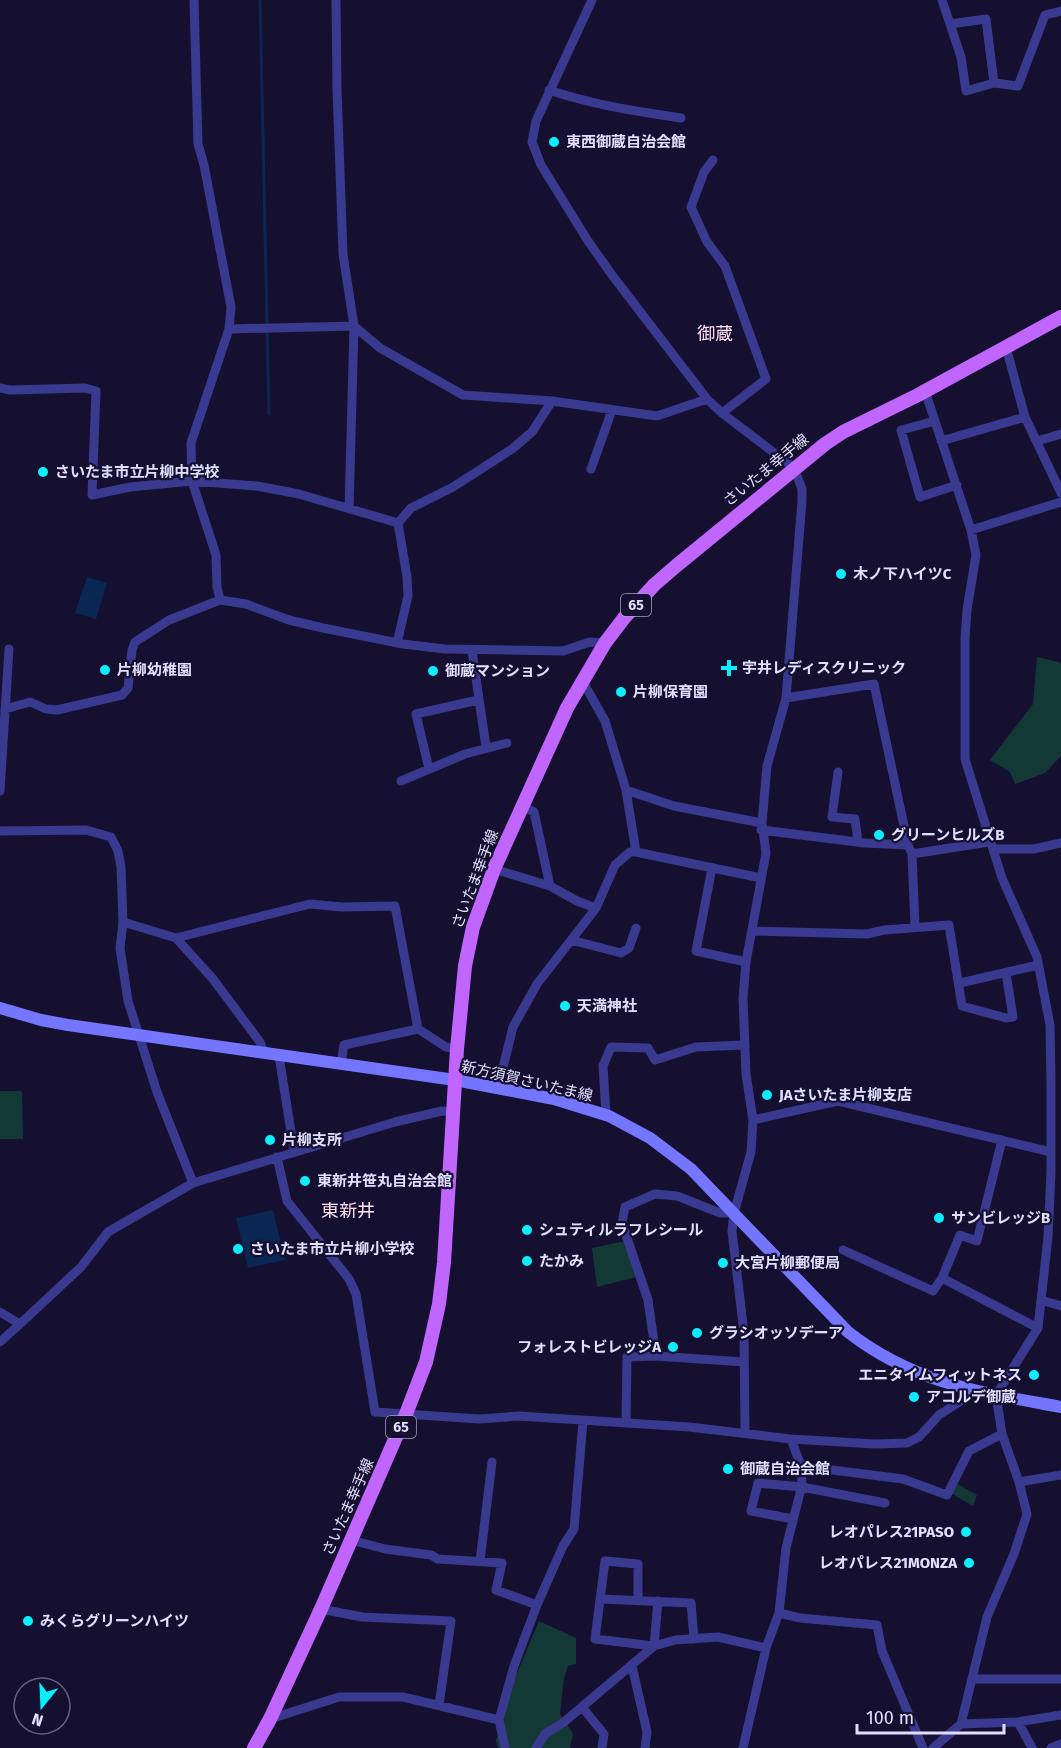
<svg xmlns="http://www.w3.org/2000/svg" width="1061" height="1748" font-family="'Fira Sans','Noto Sans JP',sans-serif">
	<style>
		.green { fill: #133937 }
		.water { fill: #0a2754 }
		.lines { fill: none; stroke-linecap: round; stroke-linejoin: round }
		.stream { stroke: #0a2754; stroke-width: 3 }
		.minor { stroke: #393990; stroke-width: 9 }
		.secondary { stroke: #7576ff; stroke-width: 12 }
		.primary { stroke: #c165ff; stroke-width: 14 }
		.poi-dot { fill: #0aeeff; stroke: #15102f; stroke-width: 2 }
		.labels { text-anchor: middle; dominant-baseline: central; stroke-width: 4.5; stroke-linejoin: round; paint-order: stroke }
		.shield { fill: #15102f; stroke: #a4a0c1; stroke-width: 1.5 }
		.shield-label { font-size: 14px; font-weight: bold; fill: #e1deff }
		.poi-label { font-size: 15px; font-weight: bold; fill: #e1deff; stroke: #15102f; text-anchor: start }
		.street-label { font-size: 15px; fill: #e1deff; stroke: #15102f }
		.quarter-label { font-size: 18px; fill: #ffe0f5; stroke: #15102f }
	</style>
	<rect width="100%" height="100%" fill="#15102f"/>
	<!-- green -->
	<path class="green" d="M1037,657L1059,662L1061,664V756L1045,773L1015,784L1010,772L990,760L1033,704Z
		M0,1091H22L23,1139H0Z
		M625,1241L636,1277L597,1287L592,1248Z
		M956,1483L977,1495L973,1506L951,1493Z
		M539,1621L576,1638V1664L568,1666L564,1678L560,1714L573,1734L570,1748H498L496,1740L504,1720L512,1685Z"/>
	<!-- water -->
	<path class="water" d="M87,577L107,583L96,619L75,613Z
		M273,1210L285,1260L248,1268L236,1218Z"/>
	<g class="lines">
		<!-- stream -->
		<path class="stream" d="M260,0L269,414"/>
		<!-- minor -->
		<path class="minor" d="M194,0L198,144L204,165L231,307L229,329L191,443L192,481L216,555L217,587L220,600
			M336,0L337,89L343,254L354,326L349,509
			M592,0L536,121L532,142L541,165L588,241L612,275L707,399L722,413L794,468L802,489V501L786,698L767,766L762,823L766,853L746,962L743,998L746,1074L753,1120L751,1152L734,1213L732,1231L744,1333L745,1433
			M942,0L961,57L966,91L994,83L1018,86L1045,15L1061,11
			M950,24L986,19L994,83
			M549,90C593,105 636,111 681,118
			M713,160L704,172L691,207L707,242L725,266L766,379L722,413
			M229,329L354,326L380,348L463,395L552,401L657,416L707,399
			M1006,347L1025,417L1061,493
			M0,388L10,390L85,388L96,391L92,495L130,487L192,481L257,486L299,494L398,523
			M925,391L971,530L976,555L967,610L965,638V759L1002,878L1037,957L1050,1025L1051,1082V1172L1048,1237L1038,1328L996,1395L1002,1434L1019,1482L1027,1514L1014,1554L987,1617L961,1724L933,1748
			M935,421L901,430L920,497L957,485
			M941,441L1025,417
			M1037,441L1061,434
			M591,469L612,410
			M398,523L411,508L453,487L512,449L532,432L552,401
			M971,530L1061,502
			M397,643L408,596L407,577L398,523
			M472,651L486,747
			M582,680L605,721L626,790L636,852
			M786,698L874,684L908,845L912,854L915,927
			M5,709L30,702L46,709L57,710L122,695L128,688L132,650L135,642L169,620L220,600L246,604L289,620L323,628L403,644L445,649L563,651L590,642L605,643
			M429,769L416,714L478,700
			M838,772L832,817L855,819L858,841
			M401,781L465,754L507,743
			M626,790L674,806L762,823
			M0,791L9,649
			M523,806L534,812L550,886
			M761,830L865,843L908,845
			M0,831L86,830L111,837L118,851L121,867L123,922L120,948L128,1001L157,1092L193,1183
			M993,849H1034L1061,843
			M912,854L989,842
			M712,868L696,951L746,962
			M494,869L550,886L577,901L596,908
			M123,922L176,938L213,979L260,1042L264,1053
			M752,931L867,934L884,930L949,925L962,1006L1006,1018L1013,1017L1006,973
			M176,938L310,904L342,907L395,906L418,1029L446,1047L457,1049
			M571,940L621,953L629,948L636,928
			M960,983L1038,965
			M279,1056L294,1151
			M341,1063L344,1045L418,1029
			M498,1088L513,1027L537,984L596,908L615,865L630,852H636L761,878
			M606,1115L603,1066L611,1047L648,1048L655,1060L696,1047L745,1045
			M753,1120L838,1101L1051,1152
			M1002,1140L977,1241L960,1235L942,1278L1038,1328
			M277,1157L287,1201L349,1279L356,1294L375,1412L479,1419L519,1416L689,1427L791,1439L875,1444L907,1443L919,1437L939,1415L976,1391
			M843,1250L933,1291L942,1278
			M1041,1300L1061,1306
			M0,1312L20,1324L81,1267L108,1232L193,1183L395,1122L442,1111L453,1112
			M0,1342L20,1324
			M656,1356L744,1362
			M626,1423L627,1357L656,1356L648,1300L622,1223L625,1207L655,1194L677,1196L720,1213H734
			M801,1466L903,1479L947,1495L969,1451L1002,1434
			M1019,1482L1061,1475
			M793,1519L751,1511L758,1483L802,1487L885,1503
			M351,1540L385,1549L431,1555L438,1559L502,1563L496,1590L537,1605
			M480,1561L492,1462
			M601,1599L691,1603L694,1639
			M638,1600V1564L605,1561L595,1639L654,1646L658,1601
			M321,1609L362,1617L451,1621L439,1705
			M779,1613L800,1618L877,1625L882,1651L923,1748
			M632,1666L647,1732L645,1748
			M972,1679H1061
			M582,1707L604,1734L602,1748
			M270,1719L339,1697H403L499,1720
			M1018,1722L1032,1748
			M961,1724L1018,1722L1061,1715
			M505,1748L499,1720L514,1666L537,1605L563,1546L574,1529L583,1421
			M536,1748L545,1734L564,1722L654,1646L675,1640L718,1637L766,1648
			M743,1748L766,1648L779,1613L786,1548L802,1485L801,1466L791,1439
			M1051,1748L1061,1744"/>
		<!-- secondary -->
		<path class="secondary" d="M0,1008L41,1020L68,1025L455,1080L554,1099L609,1116L650,1138L691,1169L848,1332C915,1384 980,1392 1061,1407"/>
		<!-- primary -->
		<path class="primary" d="M254,1748L270,1719L321,1609L406,1414L426,1362L439,1304L444,1262L457,1049L465,966L473,927L494,869L567,708L605,643L624,618L654,585L676,566L825,444L843,432L918,395L1061,317"/>
	</g>
	<!-- markers -->
	<g class="poi-dot">
		<circle cx="554" cy="142" r="6"/>
		<circle cx="43" cy="472" r="6"/>
		<circle cx="841" cy="574" r="6"/>
		<path d="M726 659h6v6h6v6h-6v6h-6v-6h-6v-6h6z"/>
		<circle cx="105" cy="670" r="6"/>
		<circle cx="433" cy="671" r="6"/>
		<circle cx="621" cy="692" r="6"/>
		<circle cx="879" cy="835" r="6"/>
		<circle cx="565" cy="1006" r="6"/>
		<circle cx="767" cy="1095" r="6"/>
		<circle cx="270" cy="1140" r="6"/>
		<circle cx="305" cy="1181" r="6"/>
		<circle cx="939" cy="1218" r="6"/>
		<circle cx="527" cy="1230" r="6"/>
		<circle cx="238" cy="1249" r="6"/>
		<circle cx="527" cy="1261" r="6"/>
		<circle cx="723" cy="1263" r="6"/>
		<circle cx="697" cy="1333" r="6"/>
		<circle cx="673" cy="1347" r="6"/>
		<circle cx="1034" cy="1375" r="6"/>
		<circle cx="914" cy="1397" r="6"/>
		<circle cx="728" cy="1469" r="6"/>
		<circle cx="966" cy="1532" r="6"/>
		<circle cx="969" cy="1563" r="6"/>
		<circle cx="28" cy="1621" r="6"/>
	</g>
	<g class="labels">
		<!-- shield labels -->
		<g class="shield">
			<rect x="621" y="594" width="30" height="22" rx="4.5"/>
			<rect x="386" y="1416" width="30" height="22" rx="4.5"/>
		</g>
		<g class="shield-label">
			<text x="636" y="605">65</text>
			<text x="401" y="1427">65</text>
		</g>
		<!-- poi labels -->
		<g class="poi-label">
			<text x="566" y="142">東西御蔵自治会館</text>
			<text x="55" y="472">さいたま市立片柳中学校</text>
			<text x="853" y="574">木ノ下ハイツC</text>
			<text x="742" y="668">宇井レディスクリニック</text>
			<text x="117" y="670">片柳幼稚園</text>
			<text x="445" y="671">御蔵マンション</text>
			<text x="633" y="692">片柳保育園</text>
			<text x="891" y="835">グリーンヒルズB</text>
			<text x="577" y="1006">天満神社</text>
			<text x="779" y="1095">JAさいたま片柳支店</text>
			<text x="282" y="1140">片柳支所</text>
			<text x="317" y="1181">東新井笹丸自治会館</text>
			<text x="951" y="1218">サンビレッジB</text>
			<text x="539" y="1230">シュティルラフレシール</text>
			<text x="250" y="1249">さいたま市立片柳小学校</text>
			<text x="539" y="1261">たかみ</text>
			<text x="735" y="1263">大宮片柳郵便局</text>
			<text x="709" y="1333">グラシオッソデーア</text>
			<text x="661" y="1347" text-anchor="end">フォレストビレッジA</text>
			<text x="1022" y="1375" text-anchor="end">エニタイムフィットネス</text>
			<text x="926" y="1397">アコルデ御蔵</text>
			<text x="740" y="1469">御蔵自治会館</text>
			<text x="954" y="1532" text-anchor="end">レオパレス21PASO</text>
			<text x="957" y="1563" text-anchor="end">レオパレス21MONZA</text>
			<text x="40" y="1621">みくらグリーンハイツ</text>
		</g>
		<!-- street labels -->
		<g class="street-label">
			<text transform="translate(766 470) rotate(-39)">さいたま幸手線</text>
			<text transform="translate(475 879) rotate(-69)">さいたま幸手線</text>
			<text transform="translate(527 1081) rotate(13)">新方須賀さいたま線</text>
			<text transform="translate(348 1507) rotate(-66)">さいたま幸手線</text>
		</g>
		<!-- quarter labels -->
		<g class="quarter-label">
			<text x="715" y="334">御蔵</text>
			<text x="348" y="1211">東新井</text>
		</g>
	</g>
	<!-- north arrow -->
	<g transform="translate(42 1706) rotate(198)"><circle r="28" fill="#15102f" stroke="#676282" stroke-width="1.5"/>
	<path d="M0-4.5L10 22L0 15L-10 22Z" fill="#0aeeff"/>
	<text y="-9" font-size="16" font-weight="bold" text-anchor="middle" fill="#e1deff">N</text>
	</g>
	<!-- scale -->
	<path d="M857 1724v9h147v-9" fill="none" stroke="#e1deff" stroke-width="3"/>
	<text x="866" y="1724" font-size="18" fill="#e1deff" stroke="#15102f" stroke-width="4.5" paint-order="stroke">100 m</text>
</svg>
